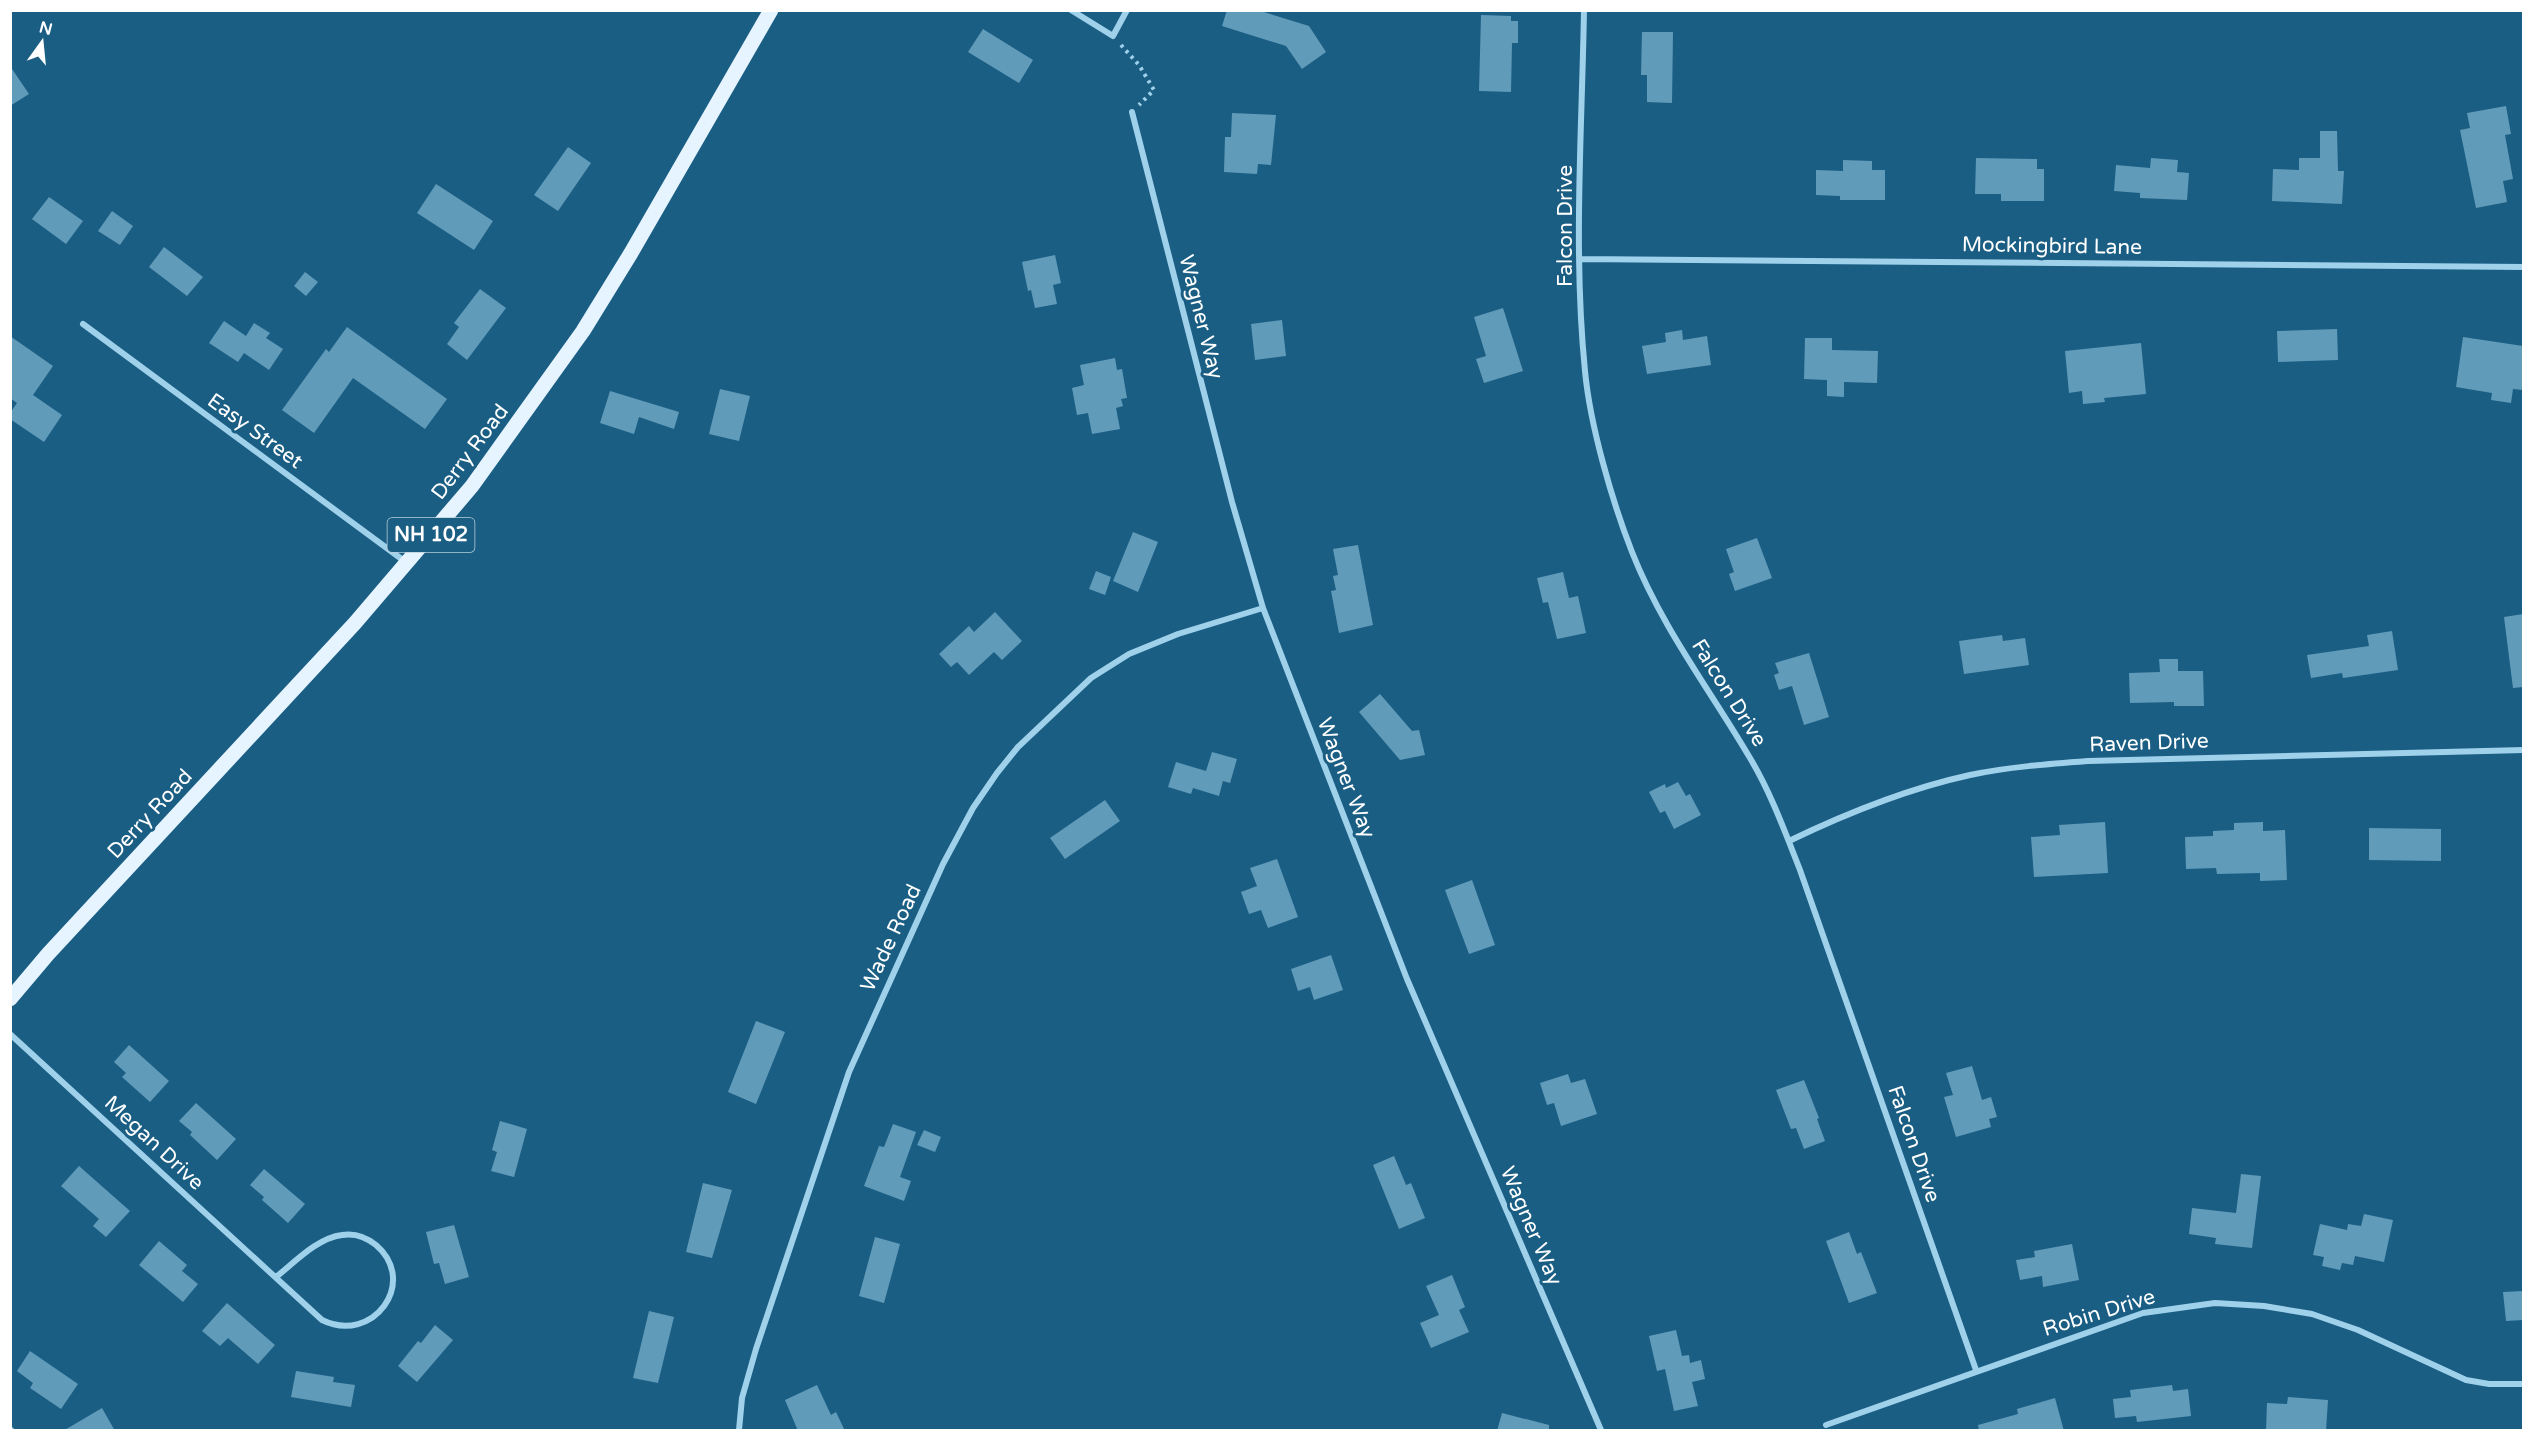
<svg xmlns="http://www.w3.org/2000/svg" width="2534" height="1441" font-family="'Varela Round',sans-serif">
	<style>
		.building { fill: #619bba }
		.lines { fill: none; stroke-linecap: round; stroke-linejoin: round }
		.path { stroke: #a0d1eb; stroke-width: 4; stroke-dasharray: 3 4.5; stroke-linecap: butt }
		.minor { stroke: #a0d1eb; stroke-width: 6 }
		.primary { stroke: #e5f4ff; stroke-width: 15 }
		.labels { text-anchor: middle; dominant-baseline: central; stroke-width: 6; stroke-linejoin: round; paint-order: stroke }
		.shield { fill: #1b5e84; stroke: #bbcfda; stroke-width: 1.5 }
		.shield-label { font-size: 20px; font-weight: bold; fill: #fff }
		.street-label { font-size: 21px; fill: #fff; stroke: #1b5e84 }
	</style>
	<rect width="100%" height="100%" fill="#1b5e84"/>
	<!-- building -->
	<path class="building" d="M1227,10H1257L1309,26L1326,52L1302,69L1286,46L1222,26Z
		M1481,15L1511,16V21H1518V43H1512L1511,92L1479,91Z
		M983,29L1033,60L1019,83L968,52Z
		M1642,32H1673L1672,103L1647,102V75H1641Z
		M10,66L29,94L10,106Z
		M2506,106L2511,134L2505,135L2513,179L2503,181L2507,202L2476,208L2460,130L2470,128L2467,113Z
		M1232,113L1276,115L1271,165L1258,164L1257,174L1224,172L1225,137H1231Z
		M2320,131H2337L2338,171H2344L2342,204L2272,201L2273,169L2299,170V158H2320Z
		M568,147L591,163L558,211L534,195Z
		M1976,158L2037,159V169H2044V201H2001V194H1975Z
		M2151,158L2178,160L2177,172L2189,173L2187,200L2140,198V193L2114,191L2116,165L2150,168Z
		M1843,160L1872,161V170H1885V200H1840V196L1816,195V170L1843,171Z
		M436,184L493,221L474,250L417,213Z
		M49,197L83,221L66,244L32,219Z
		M112,211L133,226L120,245L98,231Z
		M164,247L203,277L187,296L149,267Z
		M1055,255L1061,283L1053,285L1057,304L1035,308L1031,290L1028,291L1022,262Z
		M305,272L318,282L306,296L294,286Z
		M480,289L506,308L467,360L447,344L459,327L454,323Z
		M1503,308L1523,371L1484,383L1476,359L1486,356L1474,317Z
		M1282,320L1286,356L1255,360L1251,324Z
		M224,321L246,336L254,323L270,333L266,338L283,349L269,370L244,353L238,362L209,343Z
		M347,327L447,399L425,429L353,378L314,433L282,410L326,349L329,352Z
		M2337,329L2338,360L2278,362L2277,331Z
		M1682,330L1683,340L1707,336L1711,365L1647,374L1642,346L1666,342L1665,333Z
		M10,336L53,366L33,395L62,415L44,442L10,419V413L17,403L10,398Z
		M2463,337L2523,346V390L2513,389L2511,403L2491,400L2492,393L2456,387Z
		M1805,338H1832V350L1878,351L1877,383L1844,382V397L1827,396V380L1804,379Z
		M2141,343L2146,394L2104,398L2105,402L2083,404L2082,391L2069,393L2065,351Z
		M1115,358L1117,370L1122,369L1127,398L1121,399L1123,406L1116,408L1120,429L1092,434L1088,413L1077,415L1072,388L1084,385L1080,365Z
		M720,389L750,396L739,441L709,434Z
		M610,391L679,412L674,429L639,417L634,434L600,423Z
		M1133,532L1158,542L1138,592L1113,581Z
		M1757,538L1772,578L1735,591L1729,574L1734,572L1726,549Z
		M1358,545L1373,625L1339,633L1331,591L1336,590L1333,576L1338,575L1333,549Z
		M1096,571L1111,577L1105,595L1089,589Z
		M1563,572L1569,598L1578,596L1586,633L1557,639L1548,602L1543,603L1537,578Z
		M995,612L1022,641L1002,660L994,652L969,675L957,662L951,667L939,654L969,626L974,632Z
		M2523,614V687L2513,688L2504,617Z
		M2392,631L2398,670L2343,678L2342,673L2311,678L2307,655L2369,646L2367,635Z
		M2002,635L2003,641L2025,638L2029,665L1964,674L1959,641Z
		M1809,653L1829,717L1804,725L1792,686L1779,690L1774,675L1779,673L1775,663Z
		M2159,659H2178V671H2203L2204,706H2174V702L2130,703L2129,673L2160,672Z
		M1380,694L1412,731L1419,730L1425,755L1400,760L1359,712Z
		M1212,752L1237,759L1230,783L1223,781L1219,796L1193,788L1191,794L1168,787L1176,762L1206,771Z
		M1678,782L1686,796L1690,794L1701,815L1674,829L1665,811L1660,813L1649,792L1665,784L1666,788Z
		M1105,800L1120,821L1065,859L1050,838Z
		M2105,822L2108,873L2034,877L2031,837L2060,835L2059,825Z
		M2263,822V831L2285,830L2287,880L2260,881V873L2217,874L2216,868L2186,869L2185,837L2213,836V831L2234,830V823Z
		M2369,828L2441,829V861L2369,860Z
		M1277,859L1298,917L1268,928L1261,910L1249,914L1241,892L1257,886L1250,868Z
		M1472,880L1495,945L1469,954L1445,890Z
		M1331,955L1343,990L1314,1000L1310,987L1298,991L1291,969Z
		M756,1021L785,1032L756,1104L728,1092Z
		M129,1045L169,1081L150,1102L122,1077L126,1073L114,1062Z
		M1972,1066L1982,1100L1991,1097L1997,1117L1989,1119L1991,1127L1956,1137L1944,1097L1953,1095L1946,1073Z
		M1568,1074L1571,1083L1585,1079L1597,1114L1561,1126L1554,1103L1547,1105L1540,1083Z
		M1804,1080L1819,1118L1817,1119L1825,1141L1804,1149L1796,1128L1791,1129L1776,1090Z
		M196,1103L236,1139L217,1160L190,1135L192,1132L179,1121Z
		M500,1121L527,1129L514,1177L491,1171L497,1152L492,1150Z
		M893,1124L916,1132L900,1177L911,1181L904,1201L864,1186L879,1146L884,1147Z
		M924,1130L941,1137L935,1152L917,1145Z
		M1394,1156L1406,1185L1411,1183L1425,1218L1399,1229L1373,1165Z
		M79,1166L130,1211L106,1237L93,1226L99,1219L61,1186Z
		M264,1169L305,1204L288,1223L262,1200L264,1197L250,1185Z
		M2241,1174L2261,1176L2252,1248L2215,1244L2216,1238L2189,1234L2192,1208L2236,1213Z
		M703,1183L732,1190L712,1258L686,1252Z
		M2364,1214L2393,1220L2384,1262L2355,1256L2353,1265L2342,1263L2340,1270L2322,1266L2324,1257L2313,1255L2320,1224L2347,1230L2348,1224L2361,1226Z
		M454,1225L469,1277L445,1284L439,1263L434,1264L426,1232Z
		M1849,1232L1857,1254L1861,1252L1877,1293L1849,1303L1826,1241Z
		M875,1237L900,1244L884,1303L859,1296Z
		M159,1241L187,1265L182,1271L198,1284L183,1302L139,1265Z
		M2072,1244L2079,1280L2043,1287L2042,1276L2020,1280L2016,1260L2035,1257L2034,1251Z
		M1452,1275L1465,1307L1459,1310L1469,1332L1431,1348L1420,1323L1439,1315L1426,1286Z
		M2523,1291V1320L2506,1321L2503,1292Z
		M227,1303L275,1345L258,1364L228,1338L220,1346L202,1331Z
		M649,1311L674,1317L658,1383L633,1378Z
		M435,1325L453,1340L417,1382L398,1366L418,1341L421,1343Z
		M1676,1330L1682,1356L1689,1355L1690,1363L1701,1360L1705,1379L1692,1382L1698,1406L1674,1411L1665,1369L1657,1371L1649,1336Z
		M30,1351L78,1384L61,1409L30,1388L33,1383L17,1371Z
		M296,1371L334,1377L333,1382L355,1385L351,1407L291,1397Z
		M817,1385L831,1415L836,1412L845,1431H798L785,1400Z
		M2172,1385L2173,1391L2188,1389L2191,1416L2137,1422L2136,1416L2115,1418L2113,1399L2131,1397L2130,1390Z
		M2288,1397L2328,1400L2326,1431H2266L2267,1403L2287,1404Z
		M2055,1398L2064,1431H1979L1978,1425L2018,1414L2017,1409Z
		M102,1408L115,1431H63Z
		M1502,1413L1549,1425V1431H1497Z"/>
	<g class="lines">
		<!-- path -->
		<path class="path" d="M1121,45L1139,65L1154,90L1139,105"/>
		<!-- minor -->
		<path class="minor" d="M1071,10L1113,36L1127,10
			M1584,10C1582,130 1573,252 1585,371C1590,425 1612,501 1632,552C1661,626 1710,690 1750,758C1771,793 1785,832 1800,870L1976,1370
			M1132,112L1232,502L1263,608L1407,979L1601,1430
			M1580,259L2524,267
			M83,324L407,563
			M1789,841C1847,813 1906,789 1970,775C2008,767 2048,764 2088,761L2524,750
			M10,1034L322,1320C373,1345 419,1282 376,1245C366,1237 354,1233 342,1235C317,1238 294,1263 276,1277
			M1826,1425L2143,1313L2215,1303L2264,1306L2312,1314L2358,1330L2466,1380L2489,1384H2524
			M10,1430H11
			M739,1430L742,1398L756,1349L849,1072L943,864L973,808L997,773L1018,747L1091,678L1129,654L1178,634L1263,608"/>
		<!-- primary -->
		<path class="primary" d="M10,999L48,954L355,623L472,486L583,331L631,253L771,10"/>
	</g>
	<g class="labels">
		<!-- shield labels -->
		<rect class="shield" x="387.5" y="518" width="87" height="34" rx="4.5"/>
		<g class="shield-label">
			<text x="431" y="535">NH 102</text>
		</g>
		<!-- street labels -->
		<g class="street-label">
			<text transform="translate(1565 226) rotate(-90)">Falcon Drive</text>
			<text transform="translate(2052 246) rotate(1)">Mockingbird Lane</text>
			<text transform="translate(1201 317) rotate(76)">Wagner Way</text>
			<text transform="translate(255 431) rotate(36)">Easy Street</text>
			<text transform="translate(470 452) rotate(-53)">Derry Road</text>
			<text transform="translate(1729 693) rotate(58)">Falcon Drive</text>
			<text transform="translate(2149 743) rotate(-2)">Raven Drive</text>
			<text transform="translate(1346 778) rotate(69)">Wagner Way</text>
			<text transform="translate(150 814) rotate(-47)">Derry Road</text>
			<text transform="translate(891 938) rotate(-65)">Wade Road</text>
			<text transform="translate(154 1143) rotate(43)">Megan Drive</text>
			<text transform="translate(1914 1144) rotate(71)">Falcon Drive</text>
			<text transform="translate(1531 1226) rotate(67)">Wagner Way</text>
			<text transform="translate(2099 1313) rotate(-17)">Robin Drive</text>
		</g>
	</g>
	<!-- border -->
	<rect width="2534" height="1441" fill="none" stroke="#ffffff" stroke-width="24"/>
	<!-- north arrow -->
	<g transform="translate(42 42) rotate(15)" stroke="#1b5e84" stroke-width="4.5" paint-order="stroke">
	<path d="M0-4.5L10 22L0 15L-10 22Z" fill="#ffffff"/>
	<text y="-9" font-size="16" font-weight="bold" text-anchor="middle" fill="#ffffff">N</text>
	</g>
</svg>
